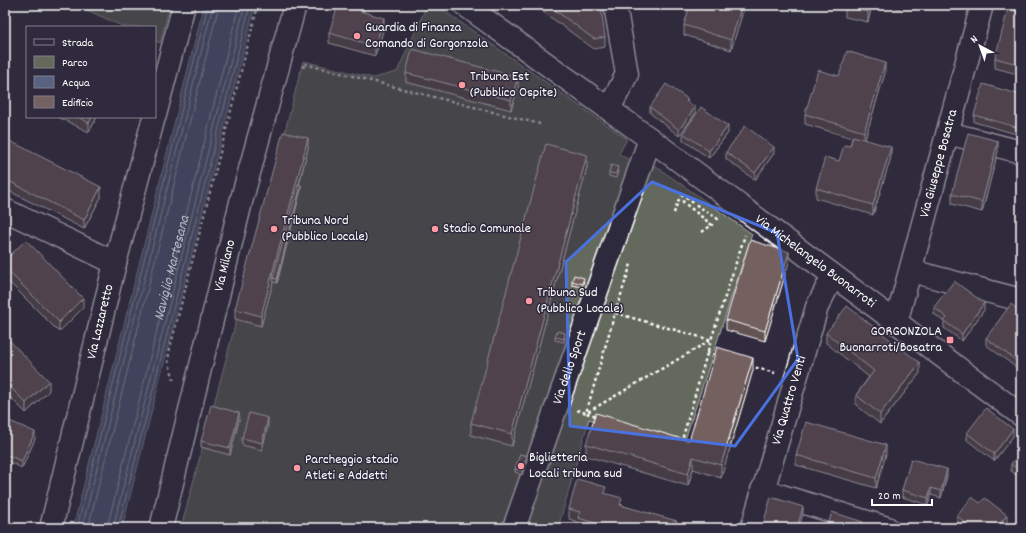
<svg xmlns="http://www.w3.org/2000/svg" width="1026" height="533" font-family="Dekko,sans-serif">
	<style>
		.green { fill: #64695b; stroke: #b2b4ad }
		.water { fill: #576380; stroke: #9aa1b3 }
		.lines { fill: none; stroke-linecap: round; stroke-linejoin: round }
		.shore { stroke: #bcc1cc; stroke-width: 1 }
		.minor-casing { stroke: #fff; stroke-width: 25 }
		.path { stroke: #fff; stroke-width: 2.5; stroke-dasharray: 3 3; stroke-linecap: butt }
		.minor { stroke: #2f2a3d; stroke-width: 22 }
		.wall { fill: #645353; stroke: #fff }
		.shaded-wall { fill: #514444; stroke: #fff }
		.building { fill: #746161; stroke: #fff }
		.marked { fill: none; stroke: #4a71e0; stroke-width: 3; stroke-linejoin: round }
		.poi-dot { fill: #ff9aa2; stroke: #2f2a3d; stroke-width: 1.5 }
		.labels { text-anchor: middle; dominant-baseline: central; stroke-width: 3; stroke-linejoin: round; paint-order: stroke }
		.poi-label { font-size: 14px; fill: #fff; stroke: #2f2a3d; text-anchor: start }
		.street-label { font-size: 14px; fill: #fff; stroke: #2f2a3d }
		.water-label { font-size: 15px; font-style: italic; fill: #b3b9c6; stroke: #2f2a3d }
	</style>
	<rect width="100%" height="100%" fill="#2f2a3d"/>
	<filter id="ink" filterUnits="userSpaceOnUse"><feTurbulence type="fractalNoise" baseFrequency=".025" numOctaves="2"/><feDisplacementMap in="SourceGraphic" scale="8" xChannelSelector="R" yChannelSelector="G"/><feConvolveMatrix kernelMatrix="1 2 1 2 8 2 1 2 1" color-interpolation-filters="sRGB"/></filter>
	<g filter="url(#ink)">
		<!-- green -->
		<path class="green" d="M76,5H170L160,43L155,41V27H124Z
			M427,5H436L627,139L619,154L633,162L503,528H181L248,276L303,61L373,78L397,72Z
			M654,165L752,234L682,449L589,419L558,528H524Z"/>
		<!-- water -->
		<path class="water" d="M204,5H255L122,528H73Z"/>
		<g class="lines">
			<!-- shore -->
			<g class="shore">
				<path d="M77,528L208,5"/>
				<path d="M82,528L213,5"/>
				<path d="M88,528L219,5"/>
				<path id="s1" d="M107,528L239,5"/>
				<path d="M113,528L245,5"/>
				<path d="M118,528L250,5"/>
			</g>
			<defs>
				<g id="minor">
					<path id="s2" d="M465,5L650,139L1021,415"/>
					<path d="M609,109L627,74L615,5"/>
					<path d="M155,115L184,5"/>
					<path d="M948,133L1021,152"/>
					<path d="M5,210L115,263"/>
					<path d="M911,271L1021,300"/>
					<path id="s3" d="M896,323L982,5"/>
					<path d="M762,490L887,528"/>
					<path id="s4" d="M51,528L115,263L154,117"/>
					<path id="s5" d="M161,528L241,202L295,5"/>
					<path id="s6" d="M514,528L650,139"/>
					<path id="s7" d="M752,528L817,307L833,276"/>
				</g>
			</defs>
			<!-- minor casing -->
			<use href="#minor" class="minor-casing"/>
			<!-- path -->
			<path class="path" d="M302,66L305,67V64L540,124
				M674,213L678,201L685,192
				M702,232L712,225L683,202L686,198L718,219L720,216
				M615,313L711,340L682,440L586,413Z
				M615,313L631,264
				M707,352L717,355
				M750,366L775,373
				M174,380L168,360L170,348L258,5
				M577,410L586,413L711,340L745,235"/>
			<!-- minor -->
			<use href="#minor" class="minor"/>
		</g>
		<!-- wall -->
		<path class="wall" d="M365,5L363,12L384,28L375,56L329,43V33Z
			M541,5H591V8L605,37V47L594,49L542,11Z
			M745,5L731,50L684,35V25Z
			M872,5L868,22L845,17V7Z
			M880,5H901L900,9Z
			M1021,12V75L995,68V58Z
			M406,73L518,87L511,110L406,82Z
			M885,73L865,139L891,157L873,215L816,198V188L839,161L850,146L852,138L805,124V114L839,76Z
			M1021,95L1016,134L974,122V115Z
			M688,102L695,114L679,136L650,113V107Z
			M58,117H97L89,132Z
			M683,133H728L709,158L683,140Z
			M5,146L101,197L84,229L5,189Z
			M308,148L299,185L301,189L277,283L273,282L261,326L235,319V309Z
			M998,151L982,212L952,204V194Z
			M726,152L774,153L755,180L726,159Z
			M587,167L512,446L471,435V423Z
			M618,171L616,178L609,176V173Z
			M5,260L83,308L59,332L5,278Z
			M789,262L765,341L726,330V320Z
			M572,281H584L582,287L572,285Z
			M934,307L984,310L962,341L944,328V322L934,314Z
			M1021,312V362L1017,368L986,345V338Z
			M826,333L920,373L880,424L856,405V395L869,377L826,343Z
			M5,336L49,391L26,413L5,392Z
			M555,337H565L564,342L555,340Z
			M753,370L721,478L693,469L688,486L586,456V444L689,441Z
			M5,419L35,439L22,468L5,460Z
			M239,420L230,455L201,447V441Z
			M268,425L262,450L242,445V438Z
			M967,433L1013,436L994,461L967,440Z
			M1021,452V479L1011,471V464Z
			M886,454L876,488L796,465V455Z
			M527,460L522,475L515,472V469Z
			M947,476L941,498L931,495L928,505L902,497V490Z
			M606,494L622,505L677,528H578V522L569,519V509Z
			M980,503L1007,522L1003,528H963L957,523V516Z"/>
		<!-- shaded-wall -->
		<path class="shaded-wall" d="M362,5H365L360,21V11Z
			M742,5H745L731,50V40Z
			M869,5H872L868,22V12Z
			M384,18V28L375,56V46Z
			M885,63V73L864,142V132Z
			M518,77V87L511,110V100Z
			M695,107V114L679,136V130Z
			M1021,111V118L1016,134V127Z
			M92,117H97L89,132V123Z
			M728,126V133L709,158V151Z
			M308,138V148L274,278H273V282L261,326V316Z
			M998,141V151L982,212V202Z
			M774,147V153L755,180V173Z
			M891,147V157L873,215V205Z
			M587,155V167L512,446V434Z
			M301,185V189L277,283V279Z
			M101,187V197L84,229V220Z
			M789,252V262L765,341V331Z
			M83,298V308L59,332V322Z
			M984,303V310L962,341V334Z
			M1021,355V362L1017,368V361Z
			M753,358V370L721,478V465Z
			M920,363V373L880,424V414Z
			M49,381V391L26,413V403Z
			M239,413V420L230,455V448Z
			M268,418V425L262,450V443Z
			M1013,429V436L994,461V454Z
			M35,432V439L22,468V461Z
			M886,445V454L876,488V478Z
			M527,456V460L522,475V471Z
			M693,457V469L688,486V474Z
			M947,469V476L941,498V491Z
			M931,488V495L928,505V498Z
			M803,507V514L799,528H797Z
			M1007,515V522L1003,528H997Z"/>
		<!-- building -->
		<path class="building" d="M338,5H362L360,11L384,18L375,46L329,33Z
			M548,5H591V8L601,7L605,37L594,39Z
			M690,5H742L731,40L684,25Z
			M846,5H869L868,12L845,7Z
			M1008,9L1021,12V65L995,58Z
			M412,49L518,77L511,100L406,73Z
			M847,51L885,63L864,132L805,114L818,70L839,76Z
			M666,84L688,99L686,101L695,107L679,130L650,107Z
			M983,84L1021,95V111L1016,127L974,115Z
			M701,107L728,126L709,151L683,133Z
			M78,117H92L89,123Z
			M745,126L774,147L755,173L726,152Z
			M283,132L308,138L261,316L235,309Z
			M968,133L998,141L982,202L952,194Z
			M853,136L891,147L873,205L816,188L825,157L839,161L844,145L850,146Z
			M8,140L101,187L84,220L5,179V146Z
			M546,144L587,155L512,434L471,423Z
			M611,165L618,167L616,174L609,173Z
			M298,185H301L277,279L273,278Z
			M26,240L83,298L59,322L5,268V260Z
			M750,240L789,252L765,331L726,320Z
			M574,275L584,278L582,284L572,281Z
			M954,281L984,303L962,334L944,321L947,318L934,307Z
			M1011,304L1021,312V355L1017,361L986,338Z
			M847,306L920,363L880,414L856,395L874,371L826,333Z
			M557,331L565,333L564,339L555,337Z
			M5,336L49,381L26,403L5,382Z
			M717,347L753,358L721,465L693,457L688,474L586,444L596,413L689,441Z
			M211,405L239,413L230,448L201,441Z
			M986,408L1013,429L994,454L967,433Z
			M249,413L268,418L262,443L242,438Z
			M5,419L35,432L22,461L5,454Z
			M806,422L886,445L876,478L796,455Z
			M1021,452V472L1011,464Z
			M520,454L527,456L522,471L515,469Z
			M911,459L947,469L941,491L931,488L928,498L902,490Z
			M577,479L606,487L604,493L622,498L620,505L677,521L675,528H613L578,518L580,512L569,509Z
			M771,497L803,507L797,528H762Z
			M972,497L980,503L985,498L1007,515L997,528H972L957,516Z
			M832,512L863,522L861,528H827Z"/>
	</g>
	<!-- marked area -->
	<path d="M0 0H1026V533H0ZM652,182L777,233L798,359L735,446L570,426L566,262Z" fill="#2f2a3d" fill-opacity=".55" fill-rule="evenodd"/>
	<path class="marked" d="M652,182L777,233L798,359L735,446L570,426L566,262Z"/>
	<!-- markers -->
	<g class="poi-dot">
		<circle cx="357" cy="36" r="4"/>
		<circle cx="462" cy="85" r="4"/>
		<circle cx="274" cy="229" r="4"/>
		<circle cx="435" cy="229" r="4"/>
		<circle cx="529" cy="301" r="4"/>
		<rect x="946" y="336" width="8" height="8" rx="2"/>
		<circle cx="521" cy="466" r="4"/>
		<circle cx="297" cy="468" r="4"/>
	</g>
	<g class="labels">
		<!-- poi labels -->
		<g class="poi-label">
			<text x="365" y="28">Guardia di Finanza<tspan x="365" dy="16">Comando di Gorgonzola</tspan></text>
			<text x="470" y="77">Tribuna Est<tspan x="470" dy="16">(Pubblico Ospite)</tspan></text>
			<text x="282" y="221">Tribuna Nord<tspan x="282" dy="16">(Pubblico Locale)</tspan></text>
			<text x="443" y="229">Stadio Comunale</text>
			<text x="537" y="293">Tribuna Sud<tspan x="537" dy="16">(Pubblico Locale)</tspan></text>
			<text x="942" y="332" text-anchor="end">GORGONZOLA<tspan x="942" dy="16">Buonarroti/Bosatra</tspan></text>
			<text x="529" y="458">Biglietteria<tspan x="529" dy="16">Locali tribuna sud</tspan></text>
			<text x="305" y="460">Parcheggio stadio<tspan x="305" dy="16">Atleti e Addetti</tspan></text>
		</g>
		<!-- street labels -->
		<g class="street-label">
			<text stroke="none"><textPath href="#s3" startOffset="165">Via Giuseppe Bosatra</textPath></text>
			<text stroke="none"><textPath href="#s2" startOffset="434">Via Michelangelo Buonarroti</textPath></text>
			<text stroke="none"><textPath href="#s5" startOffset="270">Via Milano</textPath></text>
			<text stroke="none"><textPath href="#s4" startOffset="212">Via Lazzaretto</textPath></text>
			<text stroke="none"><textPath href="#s6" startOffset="170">Via dello Sport</textPath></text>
			<text stroke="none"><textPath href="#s7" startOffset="133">Via Quattro Venti</textPath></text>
		</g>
		<!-- water labels -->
		<g class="water-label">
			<text stroke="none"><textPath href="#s1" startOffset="268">Naviglio Martesana</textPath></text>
		</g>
	</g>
	<!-- margin -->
	<rect width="1026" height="533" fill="none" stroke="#2f2a3d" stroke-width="20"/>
	<rect x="10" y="10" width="1006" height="513" fill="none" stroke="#fff" stroke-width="1.5" filter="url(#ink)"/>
	<!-- legend -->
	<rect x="26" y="26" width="130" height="92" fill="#2f2a3d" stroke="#827f8b"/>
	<rect x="34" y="39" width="20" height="6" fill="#2f2a3d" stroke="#827f8b"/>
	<text x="62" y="46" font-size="12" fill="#ffffff">Strada</text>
	<rect x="34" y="56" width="20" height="12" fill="#64695b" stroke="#827f8b"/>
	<text x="62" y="66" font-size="12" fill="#ffffff">Parco</text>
	<rect x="34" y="76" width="20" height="12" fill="#576380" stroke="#827f8b"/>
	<text x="62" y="86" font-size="12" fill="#ffffff">Acqua</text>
	<rect x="34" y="96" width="20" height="12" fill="#746161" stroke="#827f8b"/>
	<text x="62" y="106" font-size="12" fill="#ffffff">Edificio</text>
	<!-- north arrow -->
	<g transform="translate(980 46) rotate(319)" stroke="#2f2a3d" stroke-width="3" paint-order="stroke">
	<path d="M0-3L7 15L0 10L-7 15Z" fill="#ffffff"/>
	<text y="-6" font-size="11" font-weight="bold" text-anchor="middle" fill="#ffffff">N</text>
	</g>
	<!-- scale -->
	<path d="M872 499v6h60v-6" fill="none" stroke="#ffffff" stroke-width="2"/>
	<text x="878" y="499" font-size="12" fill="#ffffff" stroke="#2f2a3d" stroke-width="3" paint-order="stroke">20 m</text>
</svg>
